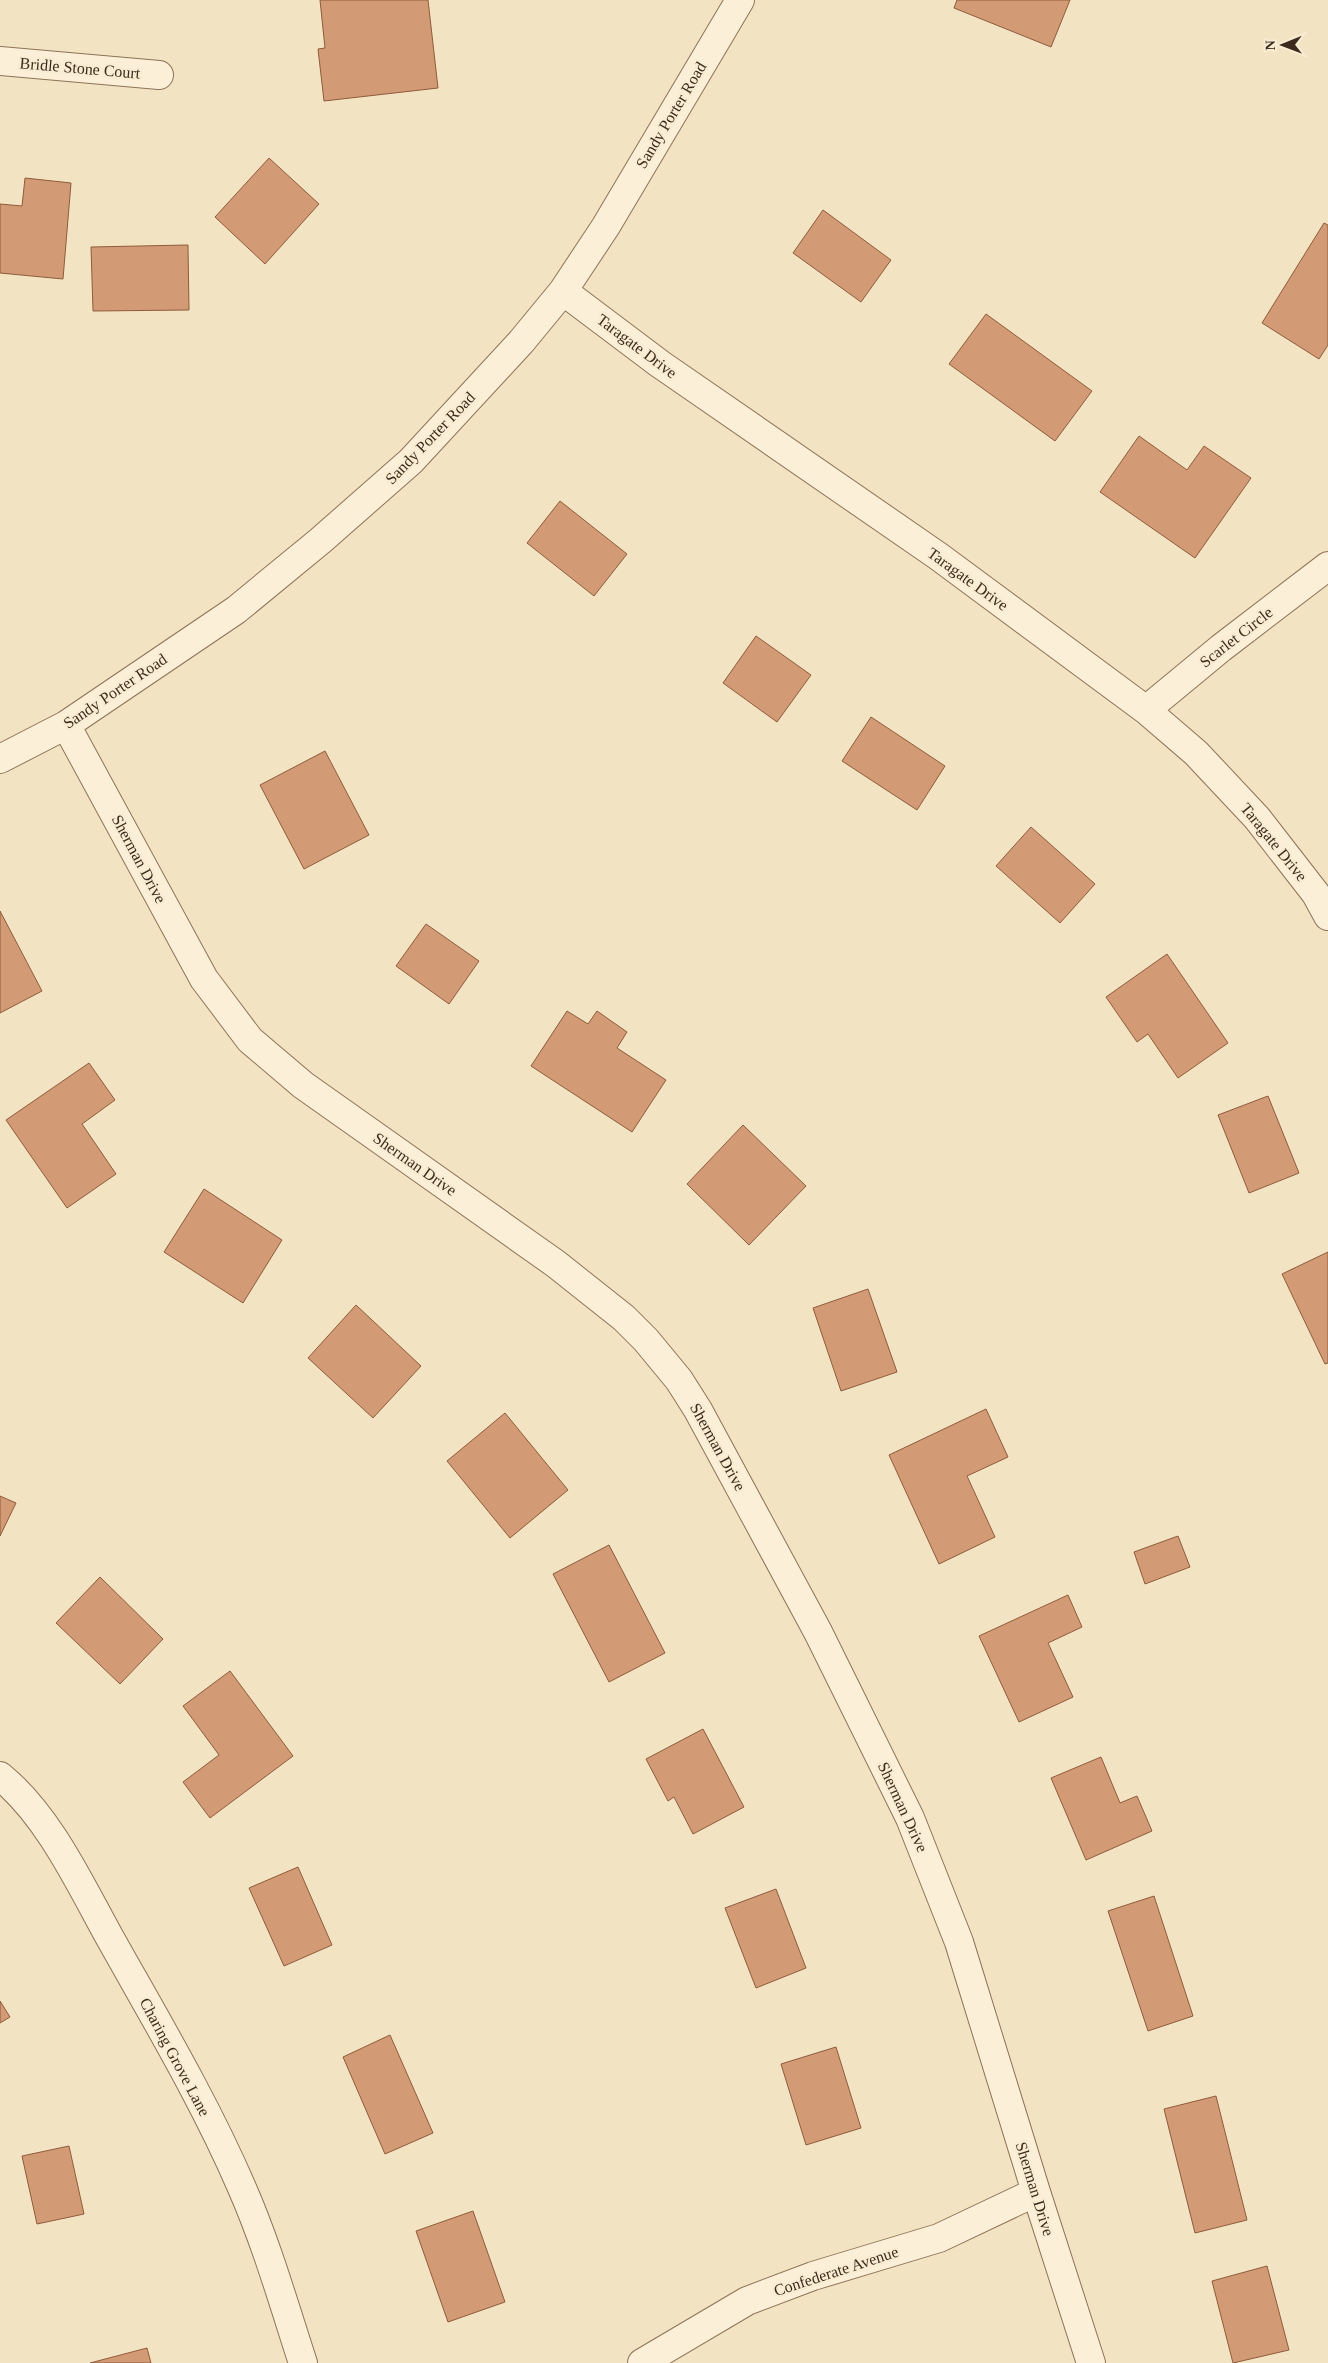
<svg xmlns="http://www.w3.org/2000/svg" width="1328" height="2363" font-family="Georgia,serif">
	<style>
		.building { fill: #d39b75; stroke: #8f5b3b }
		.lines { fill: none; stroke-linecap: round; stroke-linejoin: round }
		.minor-casing { stroke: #8d7358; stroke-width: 30 }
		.minor { stroke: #fbf0d7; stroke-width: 28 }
		.labels { text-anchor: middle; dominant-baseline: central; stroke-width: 5; stroke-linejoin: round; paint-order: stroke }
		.street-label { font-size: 16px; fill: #3c2b1d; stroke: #f8edd3 }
	</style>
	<rect width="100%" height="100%" fill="#f2e3c2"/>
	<!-- building -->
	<path class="building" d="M320,0H428L438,88L324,101L318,49L325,48Z
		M957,0H1070L1051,47L954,8Z
		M269,158L319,204L265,264L215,217Z
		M25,178L71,183L63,279L0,273V204L22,206Z
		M823,210L891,260L861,302L793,253Z
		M1324,223L1328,225V345L1319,359L1262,323Z
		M188,245L189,310L93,311L91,247Z
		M986,314L1092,391L1055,441L949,364Z
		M1139,436L1187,470L1204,446L1251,478L1195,558L1100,492Z
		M560,501L627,554L594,596L527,543Z
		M756,636L811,675L777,722L723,683Z
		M871,717L945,766L917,810L842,761Z
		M325,751L369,835L304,869L260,785Z
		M1031,827L1095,884L1060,923L996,866Z
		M0,911L42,991L0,1013Z
		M426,924L479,961L449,1004L396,966Z
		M1167,954L1228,1043L1178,1078L1148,1034L1137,1042L1106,997Z
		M567,1011L588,1024L597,1011L627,1032L617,1048L666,1080L632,1132L531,1066Z
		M89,1063L115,1100L82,1124L116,1174L67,1208L6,1120Z
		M1268,1096L1299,1173L1249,1193L1218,1115Z
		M743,1125L806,1186L749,1245L687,1184Z
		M204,1189L282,1240L243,1303L164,1252Z
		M1328,1252V1363L1325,1364L1282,1274Z
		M868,1289L897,1372L841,1391L813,1308Z
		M356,1305L421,1366L373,1418L308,1358Z
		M986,1409L1008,1457L967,1476L995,1537L939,1564L889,1455Z
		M505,1413L568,1490L510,1538L447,1461Z
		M0,1496L16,1503L0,1536Z
		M1178,1536L1190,1567L1145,1584L1134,1552Z
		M609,1545L665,1653L609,1682L553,1574Z
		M100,1577L163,1639L120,1684L56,1623Z
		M1068,1595L1082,1627L1048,1643L1073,1697L1019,1722L979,1636Z
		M230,1671L293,1756L210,1818L183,1782L219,1755L183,1706Z
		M703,1729L744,1807L693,1834L674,1797L668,1801L646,1759Z
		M1101,1757L1120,1803L1137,1796L1152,1831L1086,1860L1051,1778Z
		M298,1867L332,1945L284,1966L249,1888Z
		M776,1889L806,1968L756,1988L725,1908Z
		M1154,1896L1193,2016L1148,2031L1108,1911Z
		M0,2001L10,2017L0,2023Z
		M390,2035L433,2133L385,2154L343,2057Z
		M836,2047L861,2128L806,2145L781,2064Z
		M1216,2096L1247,2220L1195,2233L1164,2109Z
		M69,2146L84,2214L37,2224L22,2156Z
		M473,2211L505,2302L448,2322L416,2231Z
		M1267,2266L1289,2350L1233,2363L1212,2281Z
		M147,2348L151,2363H90Z"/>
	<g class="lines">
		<defs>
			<path id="minor" d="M0,61L159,75
				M563,291L660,364L938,556L1146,710L1196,753L1257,818L1316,894L1328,916
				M1146,710L1221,648L1328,566
				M66,725L204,979L250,1040L303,1085L556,1264L624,1318L646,1340L679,1380L698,1410L818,1632L910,1818L959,1942L1036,2192L1091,2363
				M0,759L66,725L236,610L320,541L411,461L521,342L563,291L606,226L740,0
				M0,1776C49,1816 80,1884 110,1938C156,2020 205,2102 242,2188C267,2245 284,2305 303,2363
				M642,2363L747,2301L813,2276L939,2238L1036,2192"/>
		</defs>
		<!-- minor casing -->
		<use href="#minor" class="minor-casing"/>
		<!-- minor -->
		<use href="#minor" class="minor"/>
	</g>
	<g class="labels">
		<!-- street labels -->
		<g class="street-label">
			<text transform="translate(80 68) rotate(5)">Bridle Stone Court</text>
			<text transform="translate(671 115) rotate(-59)">Sandy Porter Road</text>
			<text transform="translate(637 346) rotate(37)">Taragate Drive</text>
			<text transform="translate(430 438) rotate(-46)">Sandy Porter Road</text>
			<text transform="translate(968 579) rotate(36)">Taragate Drive</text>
			<text transform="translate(1236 637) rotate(-38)">Scarlet Circle</text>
			<text transform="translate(115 691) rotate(-34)">Sandy Porter Road</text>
			<text transform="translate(1274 842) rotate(51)">Taragate Drive</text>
			<text transform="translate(139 859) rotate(62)">Sherman Drive</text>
			<text transform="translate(415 1164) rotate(35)">Sherman Drive</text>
			<text transform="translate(718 1447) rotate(61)">Sherman Drive</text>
			<text transform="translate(903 1807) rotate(65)">Sherman Drive</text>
			<text transform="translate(175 2057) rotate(62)">Charing Grove Lane</text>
			<text transform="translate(1035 2189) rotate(73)">Sherman Drive</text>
			<text transform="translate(836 2271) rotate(-18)">Confederate Avenue</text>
		</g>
	</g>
	<!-- north arrow -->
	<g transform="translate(1283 45) rotate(269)" stroke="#f8edd3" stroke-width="4" paint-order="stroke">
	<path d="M0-4L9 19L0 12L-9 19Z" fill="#3c2b1d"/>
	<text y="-8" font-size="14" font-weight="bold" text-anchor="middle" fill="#3c2b1d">N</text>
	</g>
</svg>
